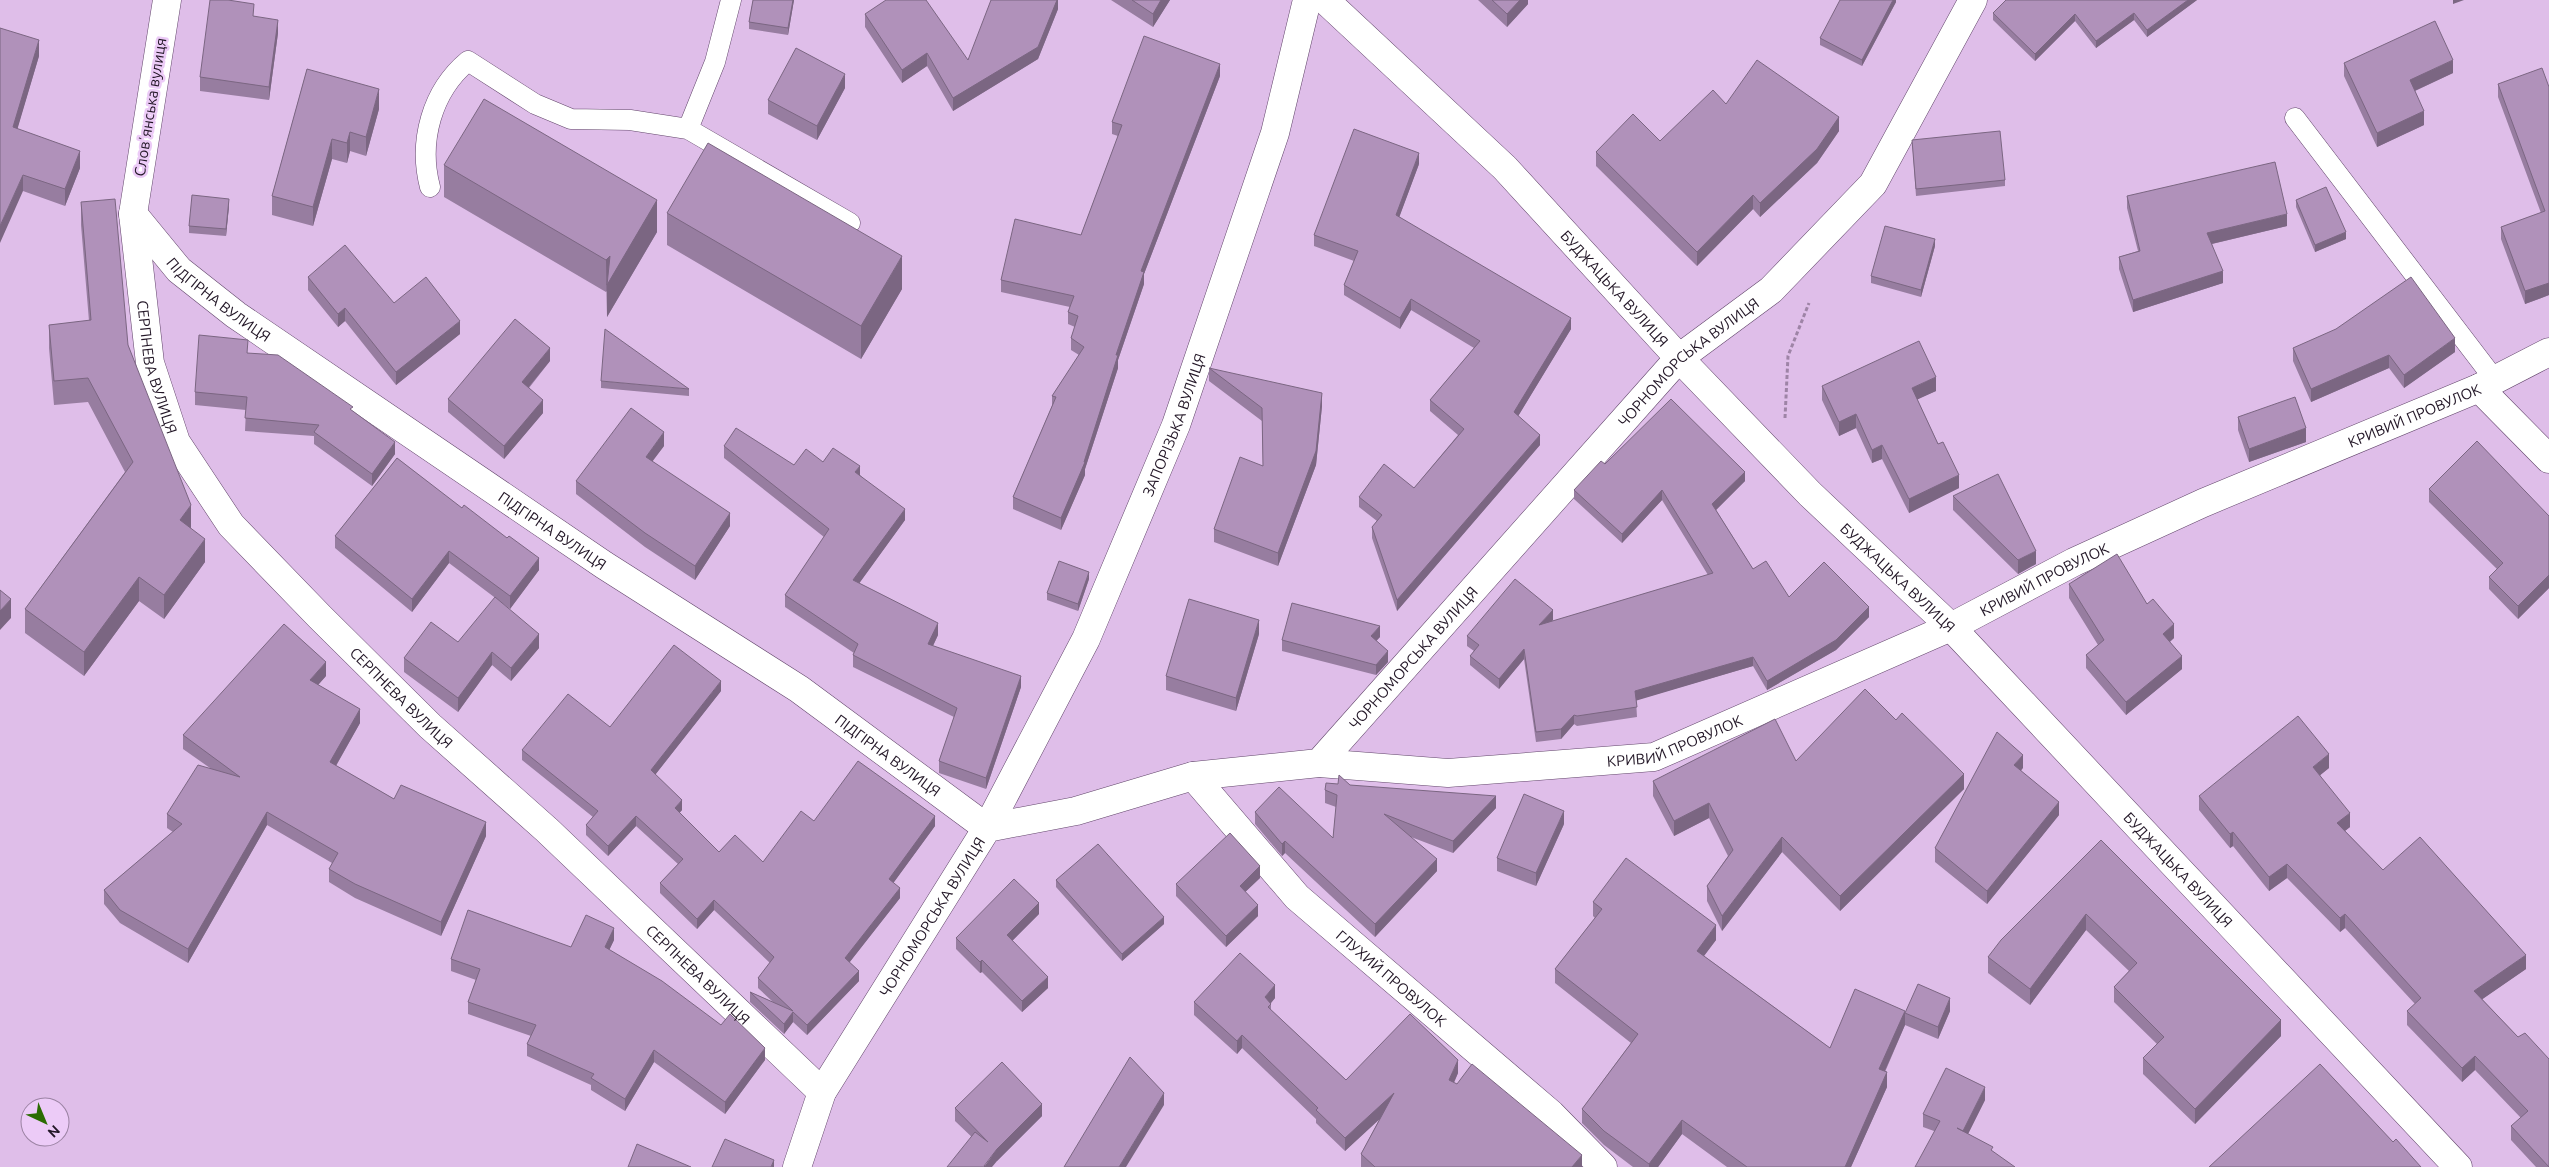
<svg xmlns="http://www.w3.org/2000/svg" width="2549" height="1167" font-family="Ubuntu,sans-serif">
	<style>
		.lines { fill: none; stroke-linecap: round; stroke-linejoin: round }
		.service-casing { stroke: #62466b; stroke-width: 21 }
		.minor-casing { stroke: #62466b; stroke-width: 29 }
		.path { stroke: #9e84a6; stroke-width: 3; stroke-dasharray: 4 2.5; stroke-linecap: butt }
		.service { stroke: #fff; stroke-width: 20 }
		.minor { stroke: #fff; stroke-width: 28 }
		.wall { fill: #977da0 }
		.shaded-wall { fill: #7b6682 }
		.building { fill: #b091ba; stroke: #7b6682 }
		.labels { text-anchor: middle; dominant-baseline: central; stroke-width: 5; stroke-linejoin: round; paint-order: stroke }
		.street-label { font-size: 15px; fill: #221626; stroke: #eccbf7 }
	</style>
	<rect width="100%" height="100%" fill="#dfbee9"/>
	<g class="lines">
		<defs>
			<path id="service" d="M2295,118L2495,380
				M688,129L715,62L731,0
				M430,187C418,141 432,91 468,61L535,104L571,119L630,120L688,129L850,223"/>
			<g id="minor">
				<path id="s1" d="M167,0L133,214L150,363L176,442L231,525L320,617L430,726L547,830L822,1092"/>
				<path id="s2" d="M1325,0L1505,168L1679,358L1810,494L1951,627L2458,1167"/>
				<path id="s3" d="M133,214L179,270L236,315L604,565L799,689L987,828L1086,639L1176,425L1275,133L1307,0"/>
				<path d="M2479,388L2549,459"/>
				<path id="s4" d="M1319,763L1448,773L1654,757L1951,627L2074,562L2203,503L2479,388L2549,352"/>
				<path id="s5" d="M1193,776L1297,897L1551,1114L1603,1167"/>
				<path id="s6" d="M797,1167L822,1092L987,828L1076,811L1193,776L1319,763L1679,358L1771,290L1873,184L1973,0"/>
			</g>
		</defs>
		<!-- service casing -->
		<use href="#service" class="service-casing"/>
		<!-- minor casing -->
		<use href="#minor" class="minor-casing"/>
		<!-- path -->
		<path class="path" d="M1785,418L1788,356L1809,303"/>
		<!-- service -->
		<use href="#service" class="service"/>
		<!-- minor -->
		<use href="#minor" class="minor"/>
	</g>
	<!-- wall -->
	<path class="wall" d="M753,0H794L788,35L749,29V22Z
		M1058,0V9L1038,59L953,111L927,66L902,83L865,27V14L968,60Z
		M1111,0H1170L1153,27Z
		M1478,0H1528V4L1507,27Z
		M1896,0V2L1862,66L1820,45V38Z
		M2197,0L2147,37L2134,20L2096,48L2075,21L2035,61L1993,20V13Z
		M254,16L278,33L269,100L200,91V77Z
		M0,28L39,56L17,129L80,168L65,206L23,191Z
		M2344,63L2453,73L2415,91L2424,125L2377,147L2344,76Z
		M307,69L379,109L366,156L350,151L347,163L332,159L313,226L272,215V196Z
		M1220,76L1144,274V284L1118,360V368L1085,469V475L1061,530L1013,509V497L1052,406V396L1079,355L1071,350V338L1075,327L1068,324V312L1070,307L1001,292V280L1081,235L1118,136L1112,134V122Z
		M2498,84L2549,87V295L2525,304L2501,239V227L2541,213L2498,97Z
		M845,88L817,140L768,114V100Z
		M1726,104L1839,131L1817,163L1760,217L1753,209L1697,266L1596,166V152L1660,141Z
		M1912,140L2005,180V186L1916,196Z
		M1419,164L1399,217L1571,329L1518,416L1540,445L1397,611L1372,538V527L1377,521L1359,507V497L1414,488L1458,435L1430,411V400L1474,348L1411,310L1400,329L1344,295V285L1354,261L1314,246V235Z
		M444,165L657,232L607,317V291L606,292L444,197Z
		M2127,196L2287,226L2212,244L2223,283L2133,312L2119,269V257L2138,251L2127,208Z
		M2296,200L2346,239L2315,252L2296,207Z
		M81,202L128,345L191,529L205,562L164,619L139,601L84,676L25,633V609L125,472L88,402L54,405L49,348V325L89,321L81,225Z
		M229,206L226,236L189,233V226Z
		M667,213L902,289L861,359L667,245Z
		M1935,246L1921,297L1871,283V276Z
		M308,277L460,334L396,385L345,321L338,327L308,290Z
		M2293,348L2455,352L2404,388L2389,368L2311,402L2293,361Z
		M248,353L353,412L395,454L372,486L314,444V436L245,431L246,410L195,405V392Z
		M550,361L529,388L543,413L504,459L448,412V399Z
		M1209,368L1322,406L1316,465L1278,566L1214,542V529L1263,466L1262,421L1209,381Z
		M601,381L689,389V396L601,388Z
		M1822,386L1936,391L1917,399L1959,488L1909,513L1882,459L1872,463L1856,428L1839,436L1822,400Z
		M2238,417L2306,442L2249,462L2238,430Z
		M664,446L652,461L730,526L695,580L645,547L576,494V481Z
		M724,446L794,465L823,462L860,475L905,520L859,583L938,635L933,646L1021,687L986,789L939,773V761L954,717L853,667V655L854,653L785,607V595L824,537L724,458Z
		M397,458L539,570L510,609L449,563L412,612L335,548V536Z
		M1605,464L1745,481L1716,510L1753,569L1789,597L1869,617L1836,650L1767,690L1753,666L1636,700L1637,717L1577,726L1574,724L1561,739L1536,742L1524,659L1499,689L1470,665V656L1474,651L1467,646V636L1553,620L1551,622L1708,575L1662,500L1622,543L1574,499V490Z
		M2429,489L2549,516V588L2518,619L2489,589V577L2497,569L2429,502Z
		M1953,496L2036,564L2018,574L1953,510Z
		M1089,579L1078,611L1047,600V593Z
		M2069,584L2147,604L2174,638L2170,642L2182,669L2126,715L2086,668V655L2098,645L2069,598Z
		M1259,634L1236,711L1166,690V676Z
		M1380,637L1376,640L1388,662L1376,675L1282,651V640Z
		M458,642L539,648L511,681L492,665L458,712L404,672V658Z
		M326,676L318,685L360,723L336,766L394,799L486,836L441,936L355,898L329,882V869L332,863L267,825L188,963L120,923L104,904V890L173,832L167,828V814L210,768L183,749V735Z
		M721,691L655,775L682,810L679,813L719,852L763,862L814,821L935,826L893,883L900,898L849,963L859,981L807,1035L793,1022L784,1034L750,1002V992L773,1002L758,988V978L770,963L714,910L697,929L660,893V883L678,864L636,826L608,856L586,835V825L593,817L522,760V750L610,727Z
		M1796,761L1964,789L1840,911L1782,852L1722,931L1707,901V886L1728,856L1709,818L1674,836L1653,796V781Z
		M2023,768L2021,771L2059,815L1987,904L1935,862V848Z
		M2329,768L2320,775L2350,827L2345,831L2383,870L2526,969L2482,999L2518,1037L2549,1167H2536L2511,1140V1126L2521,1118L2475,1070L2462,1082L2407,1025V1011L2415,1004L2345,928L2340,932L2287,878L2269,891L2233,846L2230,848L2199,810V796Z
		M1350,785L1496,808L1453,853L1411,837L1437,871L1375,937L1285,853L1282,856L1255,824V812L1333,838L1336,807L1325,803V790Z
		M1564,824L1536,886L1497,871V858Z
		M2101,840L2281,1036L2195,1124L2143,1074V1058L2157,1044L2114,1002V987L2129,971L2086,930L2030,1005L1988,973V957Z
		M1260,878L1245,892L1258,916L1226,947L1176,896V884Z
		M1056,880L1164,924L1122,961L1056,887Z
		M1593,902L1716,940L1704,956L1830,1048L1905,1013L1950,1011L1938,1039L1905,1025L1885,1072L1887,1087L1851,1167H1727L1682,1134L1658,1167H1633L1604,1145L1582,1123V1109L1631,1043L1555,983V969L1595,918L1593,916Z
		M1039,914L1012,941L1048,988L1022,1012L982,972L980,973L956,949V938Z
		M614,940L609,950L765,1060L725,1114L654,1062L625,1111L591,1090V1085L527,1056V1044L531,1036L468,1014V1002L476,980L451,971V959L571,947Z
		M1275,998L1271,1003V1010L1346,1080L1458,1073L1454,1083L1582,1167H1361V1154L1380,1118L1345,1151L1316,1123V1119L1242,1048L1237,1054L1194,1015V1002Z
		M1985,1100L1968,1134L1993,1152L1934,1131L1923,1127V1114Z
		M955,1108L1042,1116L997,1161L955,1121Z"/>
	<!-- shaded-wall -->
	<path class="shaded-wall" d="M793,0H794L788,35V28Z
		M1057,0H1058V9L1038,59L953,111V98Z
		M1161,0H1170L1153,27V14Z
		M1520,0H1528V4L1507,27V14Z
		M1893,0H1896V2L1862,66V60Z
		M2188,0H2197L2147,37V30Z
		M2453,0H2464L2453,4Z
		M2134,13V20L2096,48V41Z
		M2075,14V21L2035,61V54Z
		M278,20V33L269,100V87Z
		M39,40V56L13,144V127Z
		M927,53V66L902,83V70Z
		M2453,60V73L2410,93V80Z
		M1220,64V76L1144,274V284L1118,360V368L1085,469V475L1061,530V518L1084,462L1141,271Z
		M845,74V88L817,140V126Z
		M379,89V109L366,156V137Z
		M2424,111V125L2377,147V133Z
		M1839,117V131L1817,163L1760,217V203Z
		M350,132V151L347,163V143Z
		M332,139V159L313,226V207Z
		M80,151V168L65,206V189Z
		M1419,153V164L1396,226V215Z
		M23,175V191L0,243V226Z
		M1753,195V209L1697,266V252Z
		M229,199V206L226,236V229Z
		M657,200V232L607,317L606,260Z
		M2287,214V226L2207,245V233Z
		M2346,232V239L2315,252V245Z
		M1935,239V246L1921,297V290Z
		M902,256V289L861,359V326Z
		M2223,271V283L2133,312V300Z
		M2549,283V295L2525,304V291Z
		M1411,299V310L1400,329V318Z
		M345,308V321L338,327V314Z
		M1571,318V329L1514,423V412Z
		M460,321V334L396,385V372Z
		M2455,338V352L2404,388V375Z
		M550,348V361L522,395V382Z
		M2389,355V368L2311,402V389Z
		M1936,377V391L1912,402V388Z
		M1322,393V406L1316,465L1278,566V553Z
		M543,400V413L504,459V446Z
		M1856,414V428L1839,436V422Z
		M2306,428V442L2249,462V449Z
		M664,432V446L646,470V457Z
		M1540,435V445L1397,611V600Z
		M395,442V454L372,486V474Z
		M1882,445V459L1872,463V450Z
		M860,466V478L855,472Z
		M1745,472V481L1712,514V504Z
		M1959,475V488L1909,513V499Z
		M1662,490V500L1622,543V534Z
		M191,505V529L180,520Z
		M905,509V520L853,592V580Z
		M730,513V526L695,580V566Z
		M205,539V562L164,619V595Z
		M449,551V563L412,612V599Z
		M2036,551V564L2018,574V560Z
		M539,558V570L510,609V596Z
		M1089,572V579L1078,611V604Z
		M2549,575V588L2518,619V606Z
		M139,577V601L84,676V652Z
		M11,599V618L0,630V611Z
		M1869,607V617L1836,650L1767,690V681Z
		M1553,610V620L1539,635V625Z
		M1259,620V634L1236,711V698Z
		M938,623V635L928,656V644Z
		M2174,624V638L2163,647V634Z
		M1380,626V637L1371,647V636Z
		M539,634V648L511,681V668Z
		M1524,649V659L1499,689V679Z
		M1388,651V662L1376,675V665Z
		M492,652V665L458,712V698Z
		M2182,656V669L2126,715V702Z
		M1753,657V666L1635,701V691Z
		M326,662V676L310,694V680Z
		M1021,676V687L986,789V778Z
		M721,681V691L651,780V770Z
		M360,709V723L330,776V762Z
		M1574,715V724L1561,739V729Z
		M2329,754V768L2313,781V767Z
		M2023,755V768L2014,778V765Z
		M1964,774V789L1840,911V896Z
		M1496,796V808L1453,853V841Z
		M682,800V810L675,818V808Z
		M2059,802V815L1987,904V891Z
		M1709,803V818L1674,836V821Z
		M1564,811V824L1536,886V873Z
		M267,812V825L188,963V949Z
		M2350,813V827L2337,837V823Z
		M636,816V826L608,856V846Z
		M935,816V826L889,889V879Z
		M486,822V836L441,936V922Z
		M2233,832V846L2230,848V834Z
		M1782,837V852L1722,931V916Z
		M1285,841V853L1282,856V844Z
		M1437,859V871L1375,937V924Z
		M2287,864V878L2269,891V877Z
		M1260,866V878L1240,897V886Z
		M900,888V898L845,968V958Z
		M714,900V910L697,929V919Z
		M1039,903V914L1007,946V935Z
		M1258,905V916L1226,947V936Z
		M2086,914V930L2030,1005V989Z
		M2345,914V928L2340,932V918Z
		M1164,917V924L1122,961V954Z
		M1716,925V940L1697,965V951Z
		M614,928V940L605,959V947Z
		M2526,955V969L2474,1005V991Z
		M982,960V972L980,973V962Z
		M859,971V981L807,1035V1025Z
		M1048,977V988L1022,1012V1001Z
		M1275,985V998L1265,1010V997Z
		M1950,998V1011L1938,1039V1027Z
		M1905,1011V1025L1879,1084V1069Z
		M793,1012V1022L784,1034V1024Z
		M2281,1020V1036L2195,1124V1109Z
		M1242,1035V1048L1237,1054V1041Z
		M765,1048V1060L725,1114V1102Z
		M654,1050V1062L625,1111V1099Z
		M2475,1056V1070L2462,1082V1068Z
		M1458,1060V1073L1449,1093V1080Z
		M1887,1072V1087L1851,1167H1845Z
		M1985,1087V1100L1963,1144V1131Z
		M1164,1093V1105L1126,1167H1119Z
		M1394,1093V1106L1345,1151V1138Z
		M1042,1104V1116L997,1161L992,1167H984L997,1149Z
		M1682,1120V1134L1658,1167H1649V1164Z
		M1582,1155V1167H1572Z
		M774,1160V1167H771Z"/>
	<!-- building -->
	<path class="building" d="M210,0H228L254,4L253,16L278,20L269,87L200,77Z
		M753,0H793L788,28L749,22Z
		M886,0H926L968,60L991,0H1057L1038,47L953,98L927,53L902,70L865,14Z
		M1132,0H1161L1153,14Z
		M1492,0H1520L1507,14Z
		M1840,0H1893L1862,60L1820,38Z
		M2006,0H2188L2147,30L2134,13L2096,41L2075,14L2035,54L1993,13Z
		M2435,21L2453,60L2410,80L2424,111L2377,133L2344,63Z
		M0,28L39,40L13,127L80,151L65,189L23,175L0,226Z
		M1144,36L1220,64L1141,271L1144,272L1116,355H1118L1084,462H1085L1061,518L1013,497L1056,397L1052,396L1084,347L1071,338L1078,316L1068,312L1074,296L1001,280L1015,219L1081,235L1122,125L1112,122Z
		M796,48L845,74L817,126L768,100Z
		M1757,60L1839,117L1817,149L1760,203L1753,195L1697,252L1596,152L1633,114L1660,141L1713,90L1726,104Z
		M2542,68L2549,87V283L2525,291L2501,227L2545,211L2498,84Z
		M307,69L379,89L366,137L350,132L347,143L332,139L313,207L272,196Z
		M484,99L657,200L607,285L610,256L606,260L444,165Z
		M1354,129L1419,153L1396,215L1571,318L1514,412L1540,435L1397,600L1372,527L1382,515L1359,497L1384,464L1414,488L1464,429L1430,400L1480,341L1411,299L1400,318L1344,285L1358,251L1314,235Z
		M2000,131L2005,180L1916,189L1912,140Z
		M708,143L902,256L861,326L667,213Z
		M2275,162L2287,214L2207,233L2223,271L2133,300L2119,257L2140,251L2127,196Z
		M2326,187L2346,232L2315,245L2296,200Z
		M192,195L229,199L226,229L189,226Z
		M115,199L128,345L191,505L180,520L205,539L164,595L139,577L84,652L25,609L133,462L88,378L54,381L49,325L91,320L81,202Z
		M1885,226L1935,239L1921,290L1871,276Z
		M345,245L394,303L426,277L460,321L396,372L345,308L338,314L308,277Z
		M2411,277L2455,338L2404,375L2389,355L2311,389L2293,348L2336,329Z
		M515,319L550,348L522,382L543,400L504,446L448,399Z
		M605,329L689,389L601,381Z
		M199,335L248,340L247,353L278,355L353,407L350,409L395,442L372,474L314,432L319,425L245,418L247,397L195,392Z
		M1919,341L1936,377L1912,388L1938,444L1943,442L1959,475L1909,499L1882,445L1872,450L1856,414L1839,422L1822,386Z
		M1209,368L1322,393L1316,451L1278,553L1214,529L1240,457L1263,466L1262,408Z
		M2295,397L2306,428L2249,449L2238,417Z
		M1671,399L1745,472L1712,504L1753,569L1766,561L1789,597L1824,562L1869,607L1836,640L1767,681L1753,657L1635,691L1637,707L1577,716L1574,715L1561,729L1536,732L1524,649L1499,679L1470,656L1479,645L1467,636L1515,579L1553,610L1539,625L1713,573L1662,490L1622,534L1574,490L1601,461L1605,464Z
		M631,408L664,432L646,457L730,513L695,566L645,533L576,481Z
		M736,428L794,465L806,449L823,462L833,448L860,466L855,472L905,509L853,580L938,623L928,644L1021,676L986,778L939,761L957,708L853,655L858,644L785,595L829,529L724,446Z
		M2477,441L2549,516V575L2518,606L2489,577L2503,563L2429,489Z
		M397,458L462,508L464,505L507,538L509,536L539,558L510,596L449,551L412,599L335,536Z
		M1998,474L2036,551L2018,560L1953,496Z
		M2117,554L2147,604L2153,599L2174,624L2163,634L2182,656L2126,702L2086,655L2104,640L2069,584Z
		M1059,561L1089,572L1078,604L1047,593Z
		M0,590L11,599L0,611Z
		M495,597L539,634L511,668L492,652L458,698L404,658L431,622L458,642Z
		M1189,599L1259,620L1236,698L1166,676Z
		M1292,603L1380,626L1371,636L1388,651L1376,665L1282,640Z
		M284,624L326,662L310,680L360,709L330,762L394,799L401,785L486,822L441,922L355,884L329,869L338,853L267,812L188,949L120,910L104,890L182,824L167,814L198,765L240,777L183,735Z
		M674,645L721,681L651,770L682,800L675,808L719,852L735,835L763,862L801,811L814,821L858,761L935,816L889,879L900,888L845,958L859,971L807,1025L793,1012L784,1024L750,992L793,1011L758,978L774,957L714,900L697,919L660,883L683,859L636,816L608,846L586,825L598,811L522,750L568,694L610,727Z
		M1865,689L1896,720L1902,713L1964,774L1840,896L1782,837L1722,916L1707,886L1733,850L1709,803L1674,821L1653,781L1775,719L1796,761Z
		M2298,716L2329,754L2313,767L2350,813L2337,823L2383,870L2420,837L2526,955L2474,991L2518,1037L2525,1033L2549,1059V1167L2511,1126L2528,1111L2475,1056L2462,1068L2407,1011L2421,998L2345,914L2340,918L2287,864L2269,877L2233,832L2230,834L2199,796Z
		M1997,732L2023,755L2014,765L2059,802L1987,891L1935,848Z
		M1339,775L1350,785L1496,796L1453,841L1384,814L1437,859L1375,924L1285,841L1282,844L1255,812L1279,787L1333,838L1337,795L1325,790L1326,783L1338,784Z
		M1524,794L1564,811L1536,873L1497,858Z
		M1230,833L1260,866L1240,886L1258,905L1226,936L1176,884Z
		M2101,840L2281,1020L2195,1109L2143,1058L2164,1037L2114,987L2137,963L2086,914L2030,989L1988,957L2001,940Z
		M1098,844L1164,917L1122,954L1056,880Z
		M1626,858L1716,925L1697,951L1830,1048L1855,989L1905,1011L1879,1069L1887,1072L1845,1167H1747L1682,1120L1649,1164L1604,1131L1582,1109L1638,1034L1555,969L1602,909L1593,902Z
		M1014,879L1039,903L1007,935L1048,977L1022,1001L982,960L980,962L956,938Z
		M468,910L571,947L586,915L614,928L605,947L662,981L721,1025L730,1014L765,1048L725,1102L654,1050L625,1099L591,1078L594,1074L527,1044L536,1025L468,1002L480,969L451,959Z
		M1240,953L1275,985L1265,997L1271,1004L1268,1007L1346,1080L1410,1014L1458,1060L1449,1080L1457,1084L1472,1064L1582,1155L1572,1167H1375L1361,1154L1394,1093L1345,1138L1316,1110L1318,1108L1242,1035L1237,1041L1194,1002Z
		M1918,984L1950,998L1938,1027L1905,1013Z
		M1130,1057L1164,1093L1119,1167H1064Z
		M1002,1062L1042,1104L997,1149L984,1166L985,1167H947L975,1132L988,1142L955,1108Z
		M2320,1064L2393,1142L2396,1139L2421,1167H2209Z
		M1946,1068L1985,1087L1963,1131L1957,1128L1993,1147L1991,1150L2015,1167H1915L1940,1121L1923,1114Z
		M725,1139L774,1160L771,1167H712Z
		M637,1144L691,1167H628Z"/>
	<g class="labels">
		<!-- street labels -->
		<g class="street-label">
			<text transform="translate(150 107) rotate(-81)">Словʼянська вулиця</text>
			<text stroke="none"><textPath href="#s2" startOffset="409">БУДЖАЦЬКА ВУЛИЦЯ</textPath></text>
			<text stroke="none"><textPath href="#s3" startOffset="122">ПІДГІРНА ВУЛИЦЯ</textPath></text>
			<text stroke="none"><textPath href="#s6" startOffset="1276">ЧОРНОМОРСЬКА ВУЛИЦЯ</textPath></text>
			<text stroke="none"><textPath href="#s1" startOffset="372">СЕРПНЕВА ВУЛИЦЯ</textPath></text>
			<text stroke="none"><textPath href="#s4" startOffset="1170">КРИВИЙ ПРОВУЛОК</textPath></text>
			<text stroke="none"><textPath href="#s3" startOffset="1500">ЗАПОРІЗЬКА ВУЛИЦЯ</textPath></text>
			<text stroke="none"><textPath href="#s3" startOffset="528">ПІДГІРНА ВУЛИЦЯ</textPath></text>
			<text stroke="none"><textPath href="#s2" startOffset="814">БУДЖАЦЬКА ВУЛИЦЯ</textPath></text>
			<text stroke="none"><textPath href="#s4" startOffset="765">КРИВИЙ ПРОВУЛОК</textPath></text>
			<text stroke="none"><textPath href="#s6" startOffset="871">ЧОРНОМОРСЬКА ВУЛИЦЯ</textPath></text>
			<text stroke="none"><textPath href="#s1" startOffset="792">СЕРПНЕВА ВУЛИЦЯ</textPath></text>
			<text stroke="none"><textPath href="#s4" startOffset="360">КРИВИЙ ПРОВУЛОК</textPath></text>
			<text stroke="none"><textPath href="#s3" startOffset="932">ПІДГІРНА ВУЛИЦЯ</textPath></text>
			<text stroke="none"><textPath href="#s2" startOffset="1219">БУДЖАЦЬКА ВУЛИЦЯ</textPath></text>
			<text stroke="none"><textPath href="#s6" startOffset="286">ЧОРНОМОРСЬКА ВУЛИЦЯ</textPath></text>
			<text stroke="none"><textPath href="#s1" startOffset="1198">СЕРПНЕВА ВУЛИЦЯ</textPath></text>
			<text stroke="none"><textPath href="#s5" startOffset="284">ГЛУХИЙ ПРОВУЛОК</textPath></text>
		</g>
	</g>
	<!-- north arrow -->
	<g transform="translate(45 1122) rotate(136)"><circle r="24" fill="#eccbf7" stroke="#9b83a3"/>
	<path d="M0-4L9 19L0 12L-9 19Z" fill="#2b6c02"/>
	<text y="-8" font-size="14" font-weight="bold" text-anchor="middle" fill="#221626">N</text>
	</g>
</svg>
